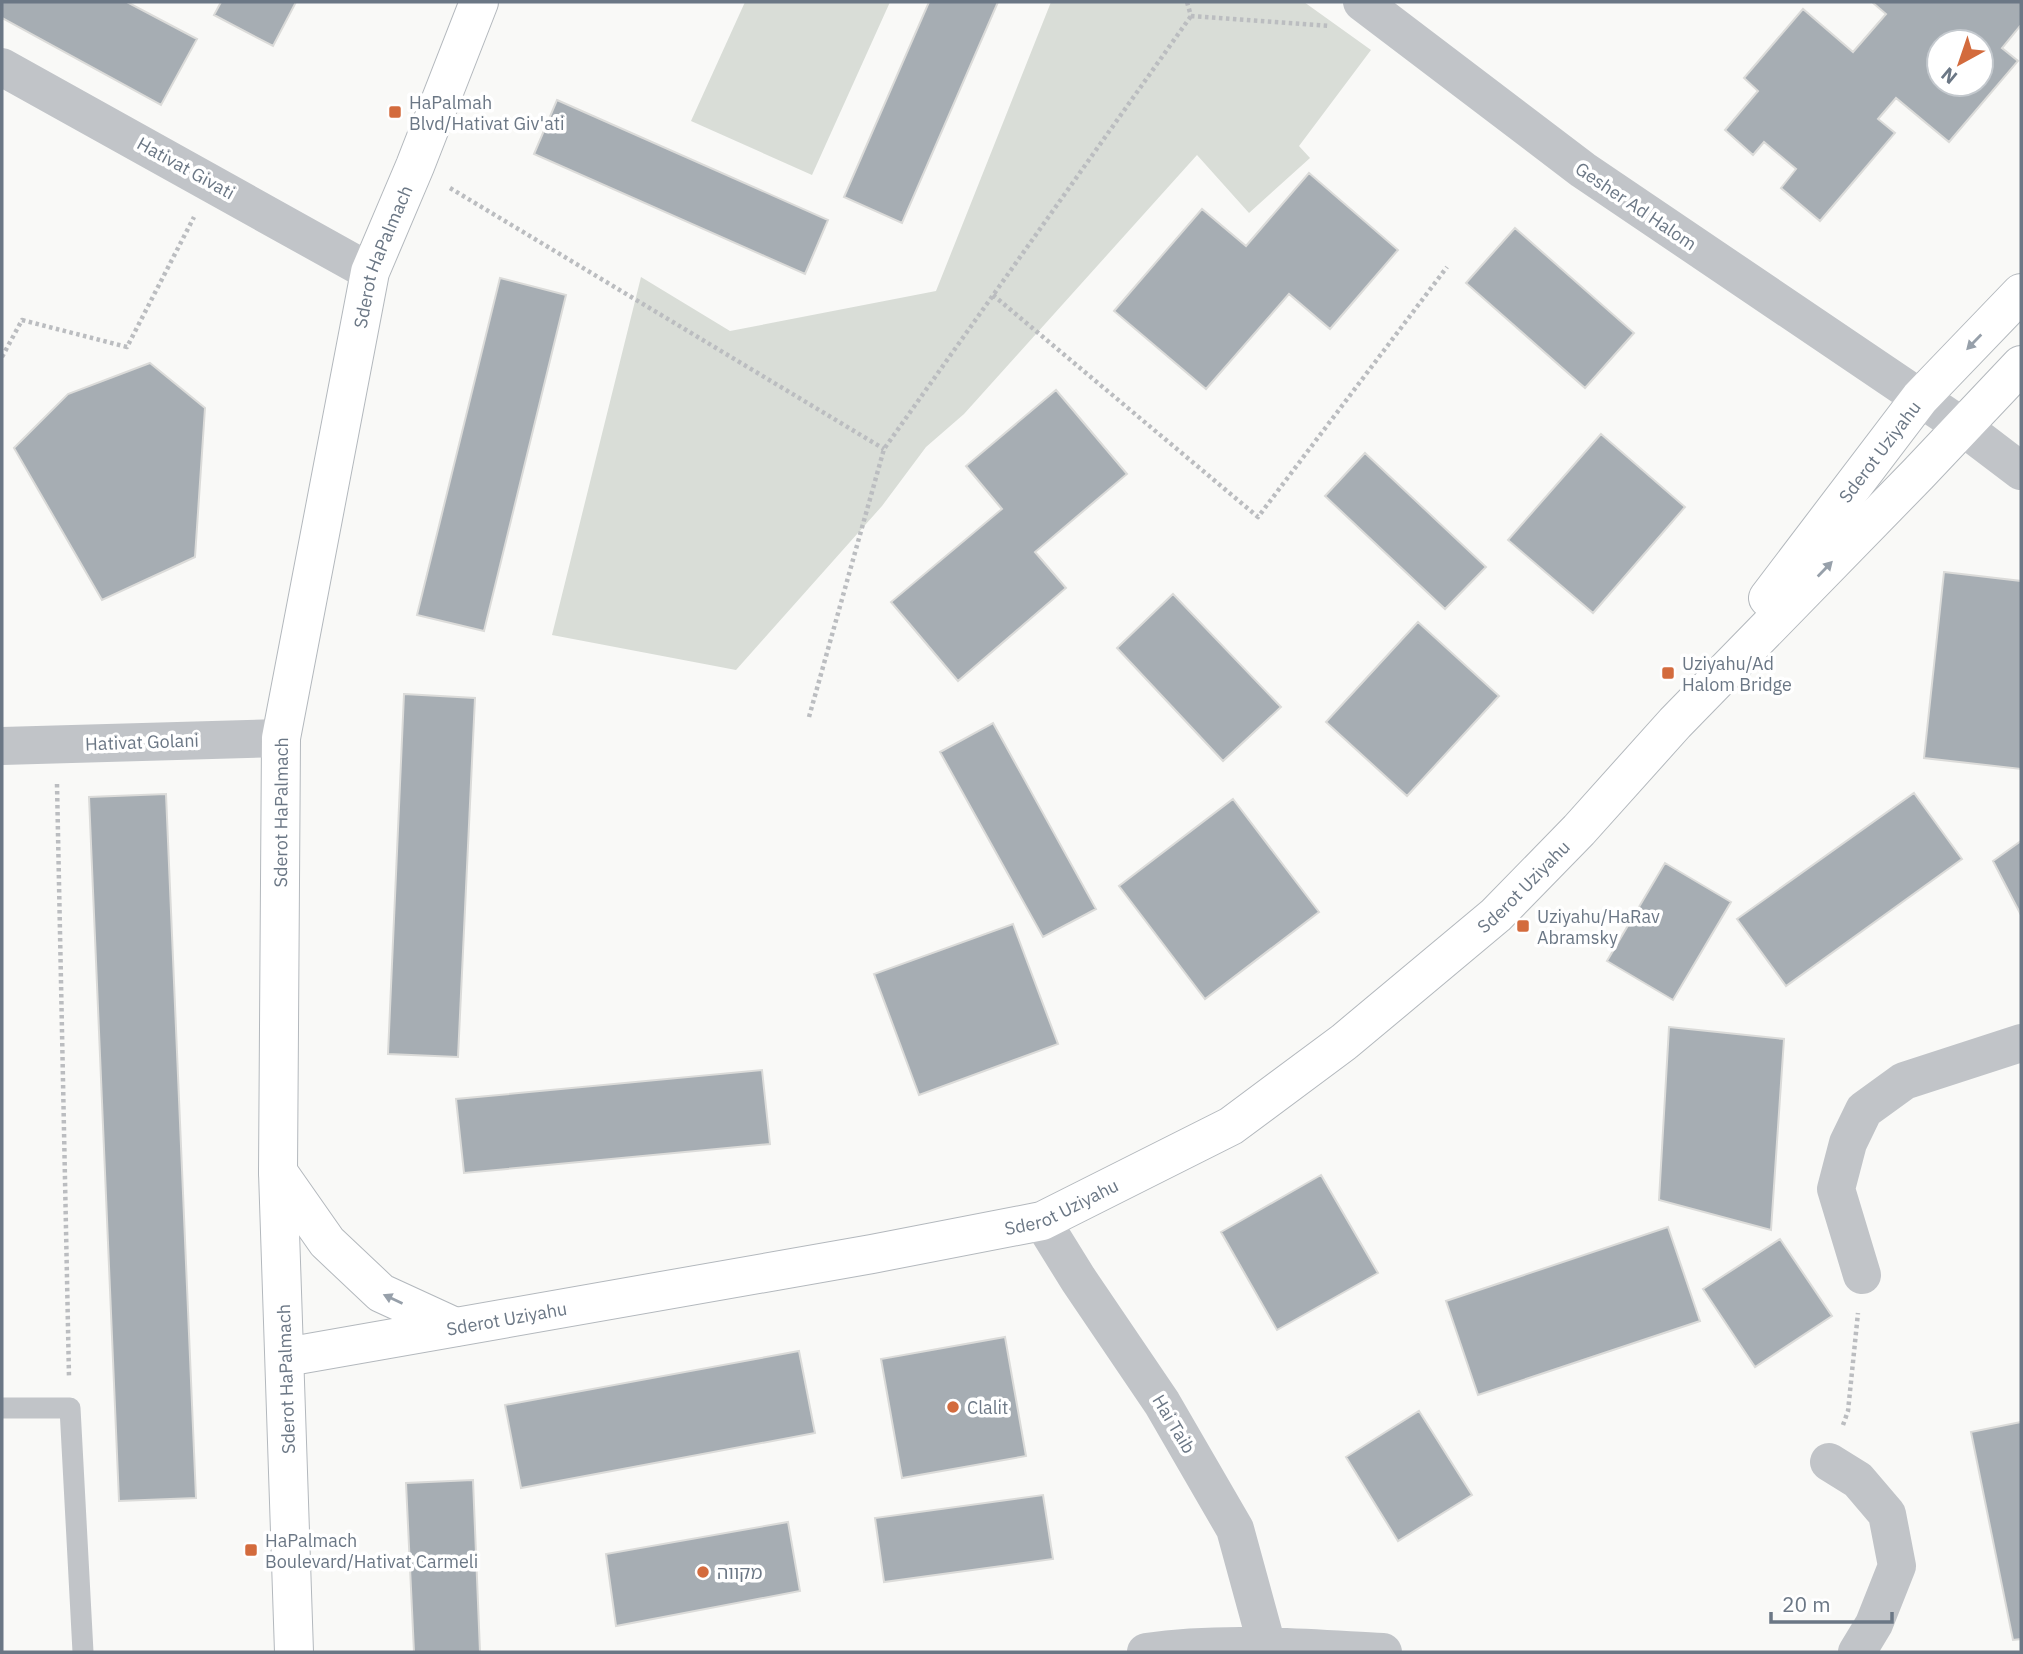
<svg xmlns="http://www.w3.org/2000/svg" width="2023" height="1654" font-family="'IBM Plex Sans','Noto Sans Hebrew',sans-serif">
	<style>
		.green { fill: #d9ddd7 }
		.building { fill: #a6adb3; stroke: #dbdbd9; stroke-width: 2; fill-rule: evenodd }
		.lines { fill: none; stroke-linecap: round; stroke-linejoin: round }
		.secondary-casing { stroke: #b3b8bd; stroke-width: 40 }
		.path { stroke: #bbbdc0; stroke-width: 4.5; stroke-dasharray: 3.5 3.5; stroke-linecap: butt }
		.lane { stroke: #c1c4c8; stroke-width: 21 }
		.street { stroke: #c1c4c8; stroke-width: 38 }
		.secondary { stroke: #fff; stroke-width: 38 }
		.oneway { fill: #97a0aa }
		.poi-dot { fill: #d36b3d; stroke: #fff; stroke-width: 2.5 }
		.labels { text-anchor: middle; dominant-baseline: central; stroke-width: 7; stroke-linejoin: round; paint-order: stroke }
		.poi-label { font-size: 18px; fill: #6b7785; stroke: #fff; text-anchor: start }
		.street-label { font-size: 18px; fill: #6b7785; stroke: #fff }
	</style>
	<rect width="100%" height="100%" fill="#f9f9f7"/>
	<!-- green -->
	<path class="green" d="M745,2H890L812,175L691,121Z
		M1051,2H1304L1371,50L1299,146L1310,158L1249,213L1197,155L964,414L926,447L882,506L736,670L552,635L641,277L730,331L936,291Z"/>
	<!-- building -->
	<path class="building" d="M2,2H127L197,39L161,105L2,18Z
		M221,2H296L273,46L214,15Z
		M929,2H998L902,223L844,197Z
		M1872,2H2021V25L2002,48L2018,61L1949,142L1896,98L1878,119L1895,133L1820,221L1781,188L1796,169L1764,142L1753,155L1725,130L1758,91L1744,78L1803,9L1853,52L1886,14ZM1939,42H1981V84H1939Z
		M557,100L828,220L805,274L534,154Z
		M1309,173L1398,250L1330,329L1289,294L1206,389L1114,311L1202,209L1246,246Z
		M1515,228L1634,333L1585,388L1466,283Z
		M500,278L566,295L484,631L417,615Z
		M150,363L205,408L195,557L102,600L14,448L68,394Z
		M1056,390L1127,474L1035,552L1066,588L958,681L891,602L1002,509L966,466Z
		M1601,434L1685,507L1593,613L1508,540Z
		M1365,453L1486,567L1445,609L1325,496Z
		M1944,572L2021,581V769L1924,758Z
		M1173,594L1281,707L1223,761L1117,648Z
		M1418,622L1499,696L1407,796L1326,722Z
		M404,694L475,698L458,1057L388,1054Z
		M993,723L1096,909L1043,937L940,752Z
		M1914,793L1962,859L1786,986L1737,919Z
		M166,794L196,1498L119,1501L89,797Z
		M1233,799L1319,912L1205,999L1119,886Z
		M2021,841V915L1993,861Z
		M1665,863L1731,902L1673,1000L1607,961Z
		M1013,924L1058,1044L919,1095L874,974Z
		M1669,1027L1784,1039L1771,1230L1659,1200Z
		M762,1070L770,1144L464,1173L456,1099Z
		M1321,1175L1378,1273L1277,1330L1221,1232Z
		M1668,1227L1700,1321L1478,1395L1446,1301Z
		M1780,1239L1832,1316L1755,1367L1703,1289Z
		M1005,1337L1026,1456L902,1478L881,1359Z
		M799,1351L815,1433L521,1488L505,1405Z
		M1419,1411L1472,1495L1398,1541L1346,1457Z
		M2021,1422V1639L2013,1640L1971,1432Z
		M473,1480L480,1652H414L406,1483Z
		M1043,1495L1053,1559L884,1582L875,1518Z
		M788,1522L800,1591L616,1626L606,1554Z"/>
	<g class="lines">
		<defs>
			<g id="secondary">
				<path id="s1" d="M1768,598L1920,398L2021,293"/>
				<path d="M278,1172L327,1242L381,1293L455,1327"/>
				<path id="s2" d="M286,1357L872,1254L1042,1221L1231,1126L1344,1042L1496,915L1579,830L1675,723L1918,474L2021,365"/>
				<path id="s3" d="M294,1652L278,1172L281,738L370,272L415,166L479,2"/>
			</g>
		</defs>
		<!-- secondary casing -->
		<use href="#secondary" class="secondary-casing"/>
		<!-- path -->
		<path class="path" d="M1187,2L1191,16
			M1191,16L1330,26
			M450,188L884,449
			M993,295L1258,517L1447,267
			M2,357L22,320L127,347L194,217
			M809,717L884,449L1191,16
			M57,784L69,1377
			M1843,1425L1848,1411L1858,1313"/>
		<!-- lane -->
		<path class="lane" d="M2,1408H70L83,1652"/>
		<!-- street -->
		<path class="street" d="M1362,2L1583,170L1963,427L2021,471
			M2,67L370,272
			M2,746L281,738
			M1042,1221L1078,1279L1162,1403L1235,1529L1267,1646
			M1862,1275L1836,1189L1848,1143L1864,1110L1904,1081L2021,1043
			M1829,1462L1858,1480L1887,1514L1897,1566L1874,1624L1857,1652
			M1146,1652C1224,1641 1304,1648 1383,1652"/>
		<!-- secondary -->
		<use href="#secondary" class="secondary"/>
	</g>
	<!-- one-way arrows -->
	<defs><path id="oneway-solid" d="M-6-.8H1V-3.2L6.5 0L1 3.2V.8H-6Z" transform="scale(1.75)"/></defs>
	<g class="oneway">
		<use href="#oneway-solid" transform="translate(1974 342) rotate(134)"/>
		<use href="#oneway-solid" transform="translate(1825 569) rotate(-46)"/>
		<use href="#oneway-solid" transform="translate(393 1299) rotate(-155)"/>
	</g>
	<!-- markers -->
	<g class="poi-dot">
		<rect x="388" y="105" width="14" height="14" rx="3.5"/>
		<rect x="1661" y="666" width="14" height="14" rx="3.5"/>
		<rect x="1516" y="919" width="14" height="14" rx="3.5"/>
		<circle cx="953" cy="1407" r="7"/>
		<rect x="244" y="1543" width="14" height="14" rx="3.5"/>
		<circle cx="703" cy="1572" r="7"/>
	</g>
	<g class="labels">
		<!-- poi labels -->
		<g class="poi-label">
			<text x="409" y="102">HaPalmah<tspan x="409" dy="21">Blvd/Hativat Giv'ati</tspan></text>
			<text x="1682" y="663">Uziyahu/Ad<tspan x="1682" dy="21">Halom Bridge</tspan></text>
			<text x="1537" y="916">Uziyahu/HaRav<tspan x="1537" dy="21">Abramsky</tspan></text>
			<text x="967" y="1407">Clalit</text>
			<text x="265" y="1540">HaPalmach<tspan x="265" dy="21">Boulevard/Hativat Carmeli</tspan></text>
			<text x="717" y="1572">מקווה</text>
		</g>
		<!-- street labels -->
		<g class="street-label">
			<text transform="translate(186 168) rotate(29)">Hativat Givati</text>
			<text transform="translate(1636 206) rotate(34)">Gesher Ad Halom</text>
			<text stroke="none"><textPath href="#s3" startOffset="1407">Sderot HaPalmach</textPath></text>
			<text stroke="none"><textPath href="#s1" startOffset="184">Sderot Uziyahu</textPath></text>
			<text transform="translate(142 742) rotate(-2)">Hativat Golani</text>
			<text stroke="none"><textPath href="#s3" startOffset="840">Sderot HaPalmach</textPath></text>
			<text stroke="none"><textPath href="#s2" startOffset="1358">Sderot Uziyahu</textPath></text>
			<text stroke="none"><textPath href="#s2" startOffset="791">Sderot Uziyahu</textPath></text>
			<text stroke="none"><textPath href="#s2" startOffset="224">Sderot Uziyahu</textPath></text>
			<text transform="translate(286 1379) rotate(-92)">Sderot HaPalmach</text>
			<text transform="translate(1174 1424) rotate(59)">Hai Taib</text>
		</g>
	</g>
	<!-- border -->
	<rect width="2023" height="1654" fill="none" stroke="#6b7785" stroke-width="7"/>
	<!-- north arrow -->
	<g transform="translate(1960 63) rotate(220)"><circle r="33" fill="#ffffff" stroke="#c4c9ce" stroke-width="2"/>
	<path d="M0-5L12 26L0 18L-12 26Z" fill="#d36b3d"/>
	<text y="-10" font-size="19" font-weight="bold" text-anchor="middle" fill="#6b7785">N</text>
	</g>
	<!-- scale -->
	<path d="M1771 1612v10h121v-10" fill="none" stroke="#6b7785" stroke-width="3.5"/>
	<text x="1782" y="1612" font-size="21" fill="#6b7785" stroke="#ffffff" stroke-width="5" paint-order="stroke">20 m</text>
</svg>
